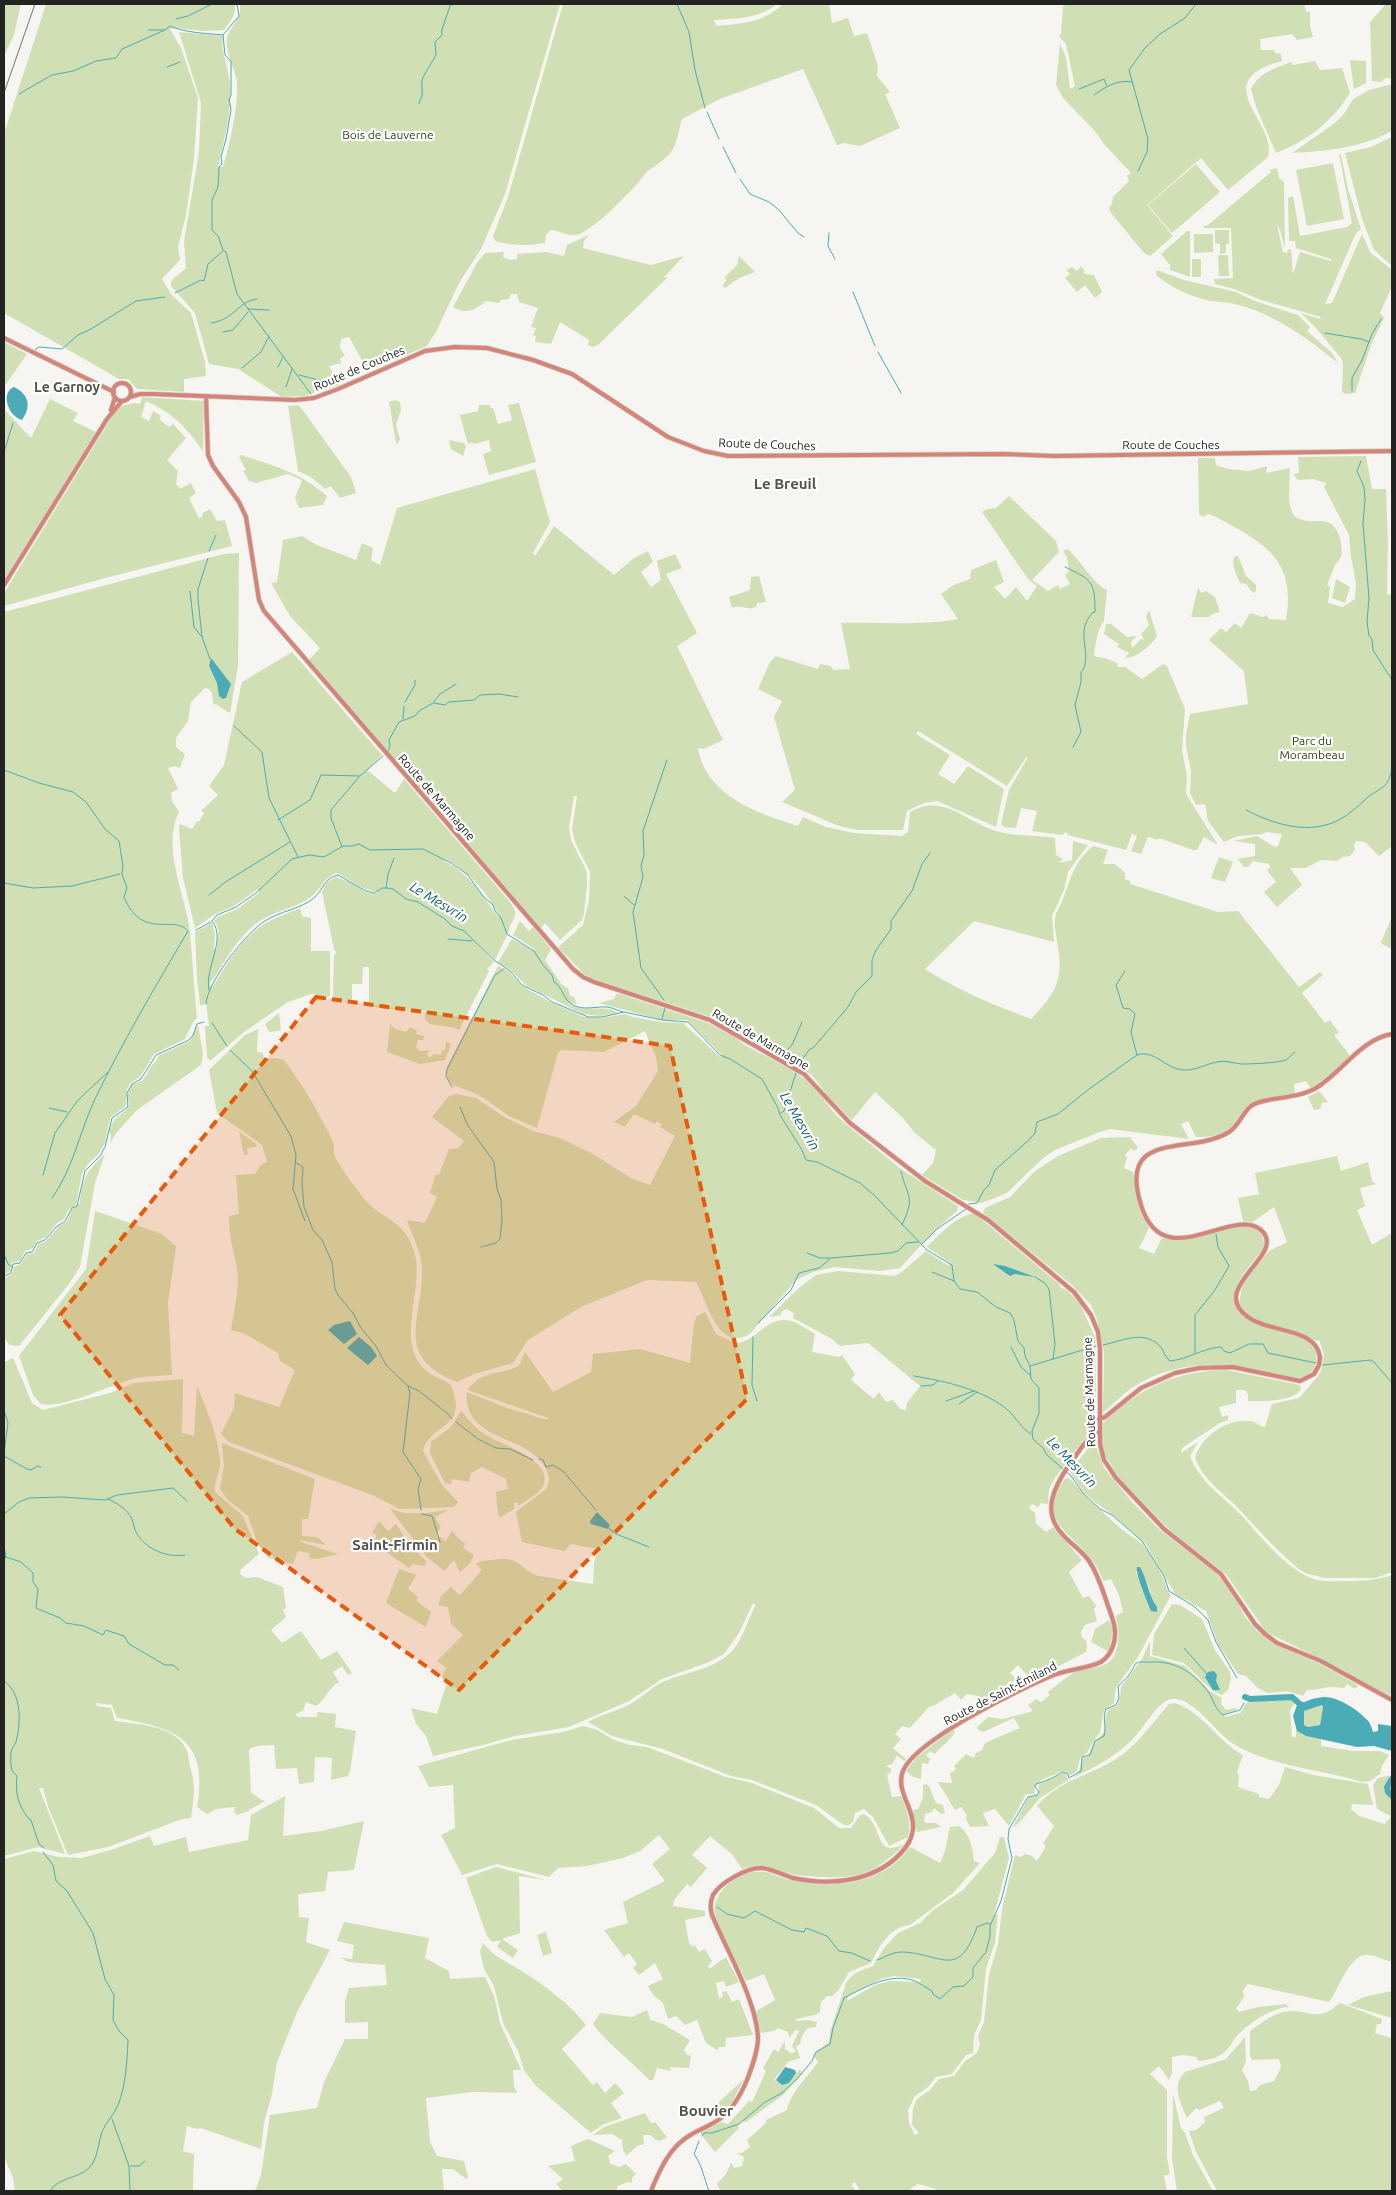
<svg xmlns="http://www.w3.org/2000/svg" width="1396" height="2195" font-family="Ubuntu,sans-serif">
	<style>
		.green { fill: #d0e0b4; fill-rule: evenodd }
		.water { fill: #4bacb7; fill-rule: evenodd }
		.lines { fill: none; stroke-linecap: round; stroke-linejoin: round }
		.stream { stroke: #4bacb7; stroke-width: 1 }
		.river { stroke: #4bacb7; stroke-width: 6 }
		.secondary-casing { stroke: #d0cfcc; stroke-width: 5.5 }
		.secondary { stroke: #d58478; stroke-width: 4 }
		.rail { stroke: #757471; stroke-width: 1 }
		.marked { fill: #e8590c; fill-opacity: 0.2; stroke: #e8590c; stroke-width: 4; stroke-dasharray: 10 6; stroke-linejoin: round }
		.labels { text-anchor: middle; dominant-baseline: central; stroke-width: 4.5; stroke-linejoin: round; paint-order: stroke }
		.park-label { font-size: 12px; fill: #344212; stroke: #fff }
		.street-label { font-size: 12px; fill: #232321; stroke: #fff }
		.neighbourhood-label { font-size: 14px; font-weight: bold; fill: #54534f; stroke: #fff }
		.water-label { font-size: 14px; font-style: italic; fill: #0c5f67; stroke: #fff }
		.quarter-label { font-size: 15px; font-weight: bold; fill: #54534f; stroke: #fff }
	</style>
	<rect width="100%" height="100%" fill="#f6f5f1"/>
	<!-- green -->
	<path class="green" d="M4,4H21L14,35L4,56Z
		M46,4H235C237,14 230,22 224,30L203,31L176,28L170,29L181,48L198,98L194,159L186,215L178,247L180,260L162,279L171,294L191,313L205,362L206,376L184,379V392L137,389L128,379H119L4,313V134Z
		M240,4H560L505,194L481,249L459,283L437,330L427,346L368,371L349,337L341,339L340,348L345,356L340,358L341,363L329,366L339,385L304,396L282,397L238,369L209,364L195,313L171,286V281L186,268L184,241L199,152L201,103L179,32L223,36C220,50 229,69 230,85C232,113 224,140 218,166L223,167C230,141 238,110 237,83C236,70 224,51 227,38C230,25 243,19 240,4Z
		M563,4H777C761,18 735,19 714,20L716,26C743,23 763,23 783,4H829L832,23L848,18L854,36L867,33L878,66L877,76L890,92L885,94L900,128L860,146L844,143L837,145L803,69L720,99L682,119C679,128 678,140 673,149C669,157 656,165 648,171C644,174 641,179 638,183C626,196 593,231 576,235C568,237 559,230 550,230L546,235L545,243C525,246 515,246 495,241L493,236L508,197Z
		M1070,4H1304L1306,11L1310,12V27L1313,37L1297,40L1292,34L1260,39L1261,50H1274L1275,53L1281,54L1282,61C1205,82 1278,122 1268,157L1228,190L1201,158L1147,205L1173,236L1150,256L1144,253L1111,213L1109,208L1112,204L1113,197L1129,181L1127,176L1131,173L1104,144L1094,130L1063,98L1056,85L1060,44L1066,57L1070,89L1075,86L1066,44L1059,36L1061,34L1063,6Z
		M1386,4H1392V78H1385L1381,82L1372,81L1370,22Z
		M1350,60L1366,61V83L1354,89Z
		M1315,61L1320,70L1342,68L1350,93C1332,122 1307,141 1276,153L1256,107L1251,89C1260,72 1273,69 1291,62L1293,65Z
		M1392,84V131C1361,148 1327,151 1292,153L1335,123L1344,114L1353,99L1369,90Z
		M1392,137V266L1374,250L1362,219L1345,153L1371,147Z
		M1339,154L1341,155L1348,189L1361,229L1356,233L1325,304L1332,303L1362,234L1370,252L1392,270V286L1380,313L1384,318L1371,345L1355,393L1345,394L1342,391L1343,362L1341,358L1316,328L1301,313L1320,319L1321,317L1261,300L1234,289L1215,284L1214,279L1233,278L1231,228H1204V226L1208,225L1271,172L1269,170L1277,168L1279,178L1284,182L1285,249L1280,230L1277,224L1283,252L1287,253L1288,250L1291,249L1293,274L1300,252L1331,261V259L1296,248L1295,241H1289L1288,198L1293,196L1300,236L1347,227L1352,223Z
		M1333,163L1344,219L1307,226L1296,170Z
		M1196,164L1220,192L1172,233L1148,205Z
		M1215,230H1229V243L1226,244V253L1220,254V244L1215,243Z
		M1187,231H1190V277L1170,270V265L1161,254Z
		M1194,234H1213V252L1194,253Z
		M589,235L584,241L583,248L651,265L684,256L664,277L667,278L599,344L593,347L588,345L589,340L560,322L551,344L535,342L536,336L533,335L536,328L531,327L538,308L519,302L517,294H511L509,299L501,300L499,303L486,301C476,310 465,315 453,307L477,263L485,253L504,252L503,257L510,260L517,259V254L546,252L564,256L567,245Z
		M1218,255H1228L1229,276H1219Z
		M739,256L755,272L739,278L725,288L723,285L726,281L725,277L737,265Z
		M1192,259H1201V277H1192Z
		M1081,266L1085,271L1083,272L1085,274L1094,275L1102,292L1095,298L1085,285L1077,292L1065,278L1070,274L1066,270L1072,267L1077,271Z
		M1157,270L1184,280L1236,292L1255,301L1298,315L1310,327L1307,331L1332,353L1338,363C1309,339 1273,313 1235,304C1227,302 1219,302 1211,301C1191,297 1172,288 1156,275Z
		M4,342L27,354L4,387Z
		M142,397L204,401L203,451C185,426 174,414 146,401L141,417L149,421L153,411L161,416L159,419L169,427L173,424L186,438L167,460L178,471L176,484L180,489L191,483L196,493L189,498L199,518L202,517L203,513L210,509L217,521L225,520L232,546L109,577L4,606V593L118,407L134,403L140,404Z
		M50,399L78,413L73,421L96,432L4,580V409L31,438Z
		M395,400L400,402L401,410L396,425L400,439L397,445C393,430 392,417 389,402Z
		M519,403L536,462L489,475L483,454L491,451L489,440L474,444L472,442L468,444L460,415L478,411L479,405H491L490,408H493L498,424L512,420L508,405Z
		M299,405L351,477L356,493L340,498L331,486L325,489L311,477L298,471L288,406Z
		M449,440L464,443L466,446L463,456L451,449Z
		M241,455C275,466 299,472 327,496L323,505L299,508L295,498L302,480L288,474L256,483L249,481L243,471L246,470L239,457Z
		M1366,456L1372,489H1386L1388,545L1387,594L1392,595V846L1379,856L1365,842L1356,841L1354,845L1355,850L1350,856L1343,857L1337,861L1321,860L1306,868H1290L1302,885L1277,907L1264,892L1276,882L1267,870L1270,868L1269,864L1253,861L1248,867H1244L1238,859L1255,856V844L1234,841L1257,836L1275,847L1278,846L1282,834L1266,832L1263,834L1238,836L1224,842L1208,821L1205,804L1196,805L1190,793L1191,771L1186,747V734L1190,714L1248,704L1244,671L1209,640L1221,628L1226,632L1235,623L1241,628L1250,613L1263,617L1267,615L1269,619L1286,620C1297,557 1261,541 1212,515L1208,514L1203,517L1199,514L1198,458H1215L1216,465L1228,469L1250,471L1267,466L1266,473L1290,468L1289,501L1293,515C1305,525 1314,519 1327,522C1340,526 1343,547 1341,557L1335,565L1327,585L1330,587L1328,603L1342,607L1355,599L1356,583L1351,557L1349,535L1324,487L1326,483L1313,479L1298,480L1293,474L1299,473L1298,457Z
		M535,469L550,522L533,553L535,556L554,526L614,575L634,558L648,551L653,562L641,572L651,587L661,580L657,561L675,554L682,568L666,574L697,633L677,646L723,740L704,749L698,748C705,795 758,814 798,826L803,817L826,827L854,833L902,836L908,832L910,812C946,792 966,824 1000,832C1020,837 1036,835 1055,838L1056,855L1063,859L1059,863L1072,860L1073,841L1088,845L1068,872L1064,890L1052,916L1054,942L974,921L925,969C959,991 994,1005 1031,1019C1054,995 1064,981 1058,947C1057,938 1054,929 1055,920C1055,912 1061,906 1063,899C1072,876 1074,862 1093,846L1108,850L1103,864H1115L1125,873V879L1130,881V884L1218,912L1238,911L1299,987L1320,972L1323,975L1302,993L1325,1023L1330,1020L1339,1033L1334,1035L1351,1057L1311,1089L1306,1081L1294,1084L1295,1094C1282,1097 1265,1096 1253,1102C1245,1106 1241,1113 1238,1120C1230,1135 1211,1137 1196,1137L1188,1121L1181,1124L1189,1139L1110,1129L1097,1133L1055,1150L1042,1159L1007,1193L982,1203L963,1200L922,1175L933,1163L936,1150L914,1132L902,1117L875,1092L852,1120L828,1096L812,1075L714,1018L587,977L558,947L583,925L589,900L590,872L575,842L572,829L577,796H574L569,827L571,840L587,872V886L584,914L582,920L560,940L545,923L541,928L309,660L320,648L290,616L271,583L277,582L283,540L302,536L317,545L356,560L362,543L373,548L371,560L380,565L397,508Z
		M1009,496L1056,541L1059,552L1032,580L1048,591L1058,585L1060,589L1070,584L1065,575L1069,571L1067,557L1063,551L1067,549C1080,559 1095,586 1107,590L1104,621C1097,629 1096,644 1094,654L1096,657L1105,658L1117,663L1118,667H1125L1142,679L1163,664L1167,666L1185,709L1182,750L1187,776L1186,794L1218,845L1204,837L1197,850H1193L1159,838L1158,840L1148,837L1141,854L1131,851L1137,836L1132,834L1126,850L1068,835L1066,832L1062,835L1032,831L1037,811L1021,808L1016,828L1004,827L1001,824L1009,790L1027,759V756L1007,786L918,731L916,734L950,755L938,774L954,784L968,766L1004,789L996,827L937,801L924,803L907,811L903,830H858L839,826L782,802L795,790L774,717L782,701L758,689L770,662L776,656L818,669L820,664L830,666L834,670L850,669L841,623C879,622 920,626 958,619L941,594L954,585L970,579L971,570L996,560L1004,582L994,587L1005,599L1016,587L1027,601L1037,586L1028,579L982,512L987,509L996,508Z
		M239,553L238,666L230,713L213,703L212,693L209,689L205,688L191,702L188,721L176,738V747L185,754L180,768L174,766L168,768L178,789L171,793L172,801L179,812C161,849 186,895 190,933C193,962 194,990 197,1018L193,1022L185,1039L154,1054L140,1077L130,1083L127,1089L126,1106L111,1117L109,1122L105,1143L98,1155L89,1163L82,1173L76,1205L69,1209L64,1219L56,1224L46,1237L37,1241L33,1248L25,1251L20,1261L11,1263V1271L4,1274V612L224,554Z
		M1238,556L1246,576L1256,585V591L1253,593L1246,584L1240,583C1237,576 1231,564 1234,557Z
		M759,576L766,602L757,603L756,607C748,611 741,604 732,608L729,597L750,590L751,577Z
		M1336,579L1350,587L1345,603L1332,598Z
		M1198,588L1201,593L1206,591L1215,597L1220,612L1212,614L1209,617H1191Z
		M1149,610L1157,636C1151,646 1136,658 1125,658L1129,653L1117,647L1119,644L1104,634L1106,624H1111L1127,637L1137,636L1131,642L1132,648L1141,639L1144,640L1141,634L1149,625L1146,617Z
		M292,652L382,755L367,770L395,793L404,779L510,902C522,918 510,918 509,931L495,960L475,941L494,962L487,969L489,971L459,1030L451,1027L430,1024L425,1019V1011C405,1009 390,1010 369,1006V967H363L362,984H352V1003L333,999L334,954H337L334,949L322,892L326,883L336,877C342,880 350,881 355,885C363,890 366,895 377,893V891C366,893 348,878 337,873C324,877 322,888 312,896C299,907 278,910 263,919C238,934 227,960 210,983L212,988C226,966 239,941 261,926C273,918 287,914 300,908L302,916L311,918V951H330V996L327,997L311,994L288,1002L244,1032L210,1061L207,1057L205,1026H209L206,1003L201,1006L200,1003L197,980L195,932L212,923L215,934L214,948L217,950C216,939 222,931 214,921L218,917L237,909L259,893L258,889L234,906L215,914L195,928L183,878L179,828L180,824L192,829L197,821L199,822L204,813L201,811L218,795L209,786L224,765L242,682ZM445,859C469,871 486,891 499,915L498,917C483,896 469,873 444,861Z
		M1219,857L1233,862L1225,882L1211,878Z
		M1392,917V949L1382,944L1381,942Z
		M520,921L529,931L533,927L551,949L545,960L562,985L568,988L570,996L574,997L577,1004L568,1003C584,1015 604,1003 618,1013L600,1016L583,1014L527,986L509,969L498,962L512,939L530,949L536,950L513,935Z
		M498,966L508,971L522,986L552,1003L584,1017L602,1018L625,1014L633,1017L661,1022L683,1023L720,1057L722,1055L687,1020H662L599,1003L614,999L617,993L708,1023L735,1037L743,1044L792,1070L811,1084L836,1115L847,1125L901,1169L958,1206L957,1211L932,1233L900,1268L879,1271L835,1267L813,1272L796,1280L750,1334C718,1353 708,1303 696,1282L647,1280L581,1307L528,1340L513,1363L474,1374L457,1382C391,1356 424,1318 422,1267C421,1250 412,1236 407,1220L425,1223L437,1197L430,1193L436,1174L439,1175L449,1149L459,1148L464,1141L432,1117L449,1096L456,1094L476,1098L504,1117L533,1131L560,1138L593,1154L631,1178L650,1185L675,1136L660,1127L662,1124L657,1121L655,1124L634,1114L625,1127L614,1122L636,1106L658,1071L656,1057L645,1031L604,1052L561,1050L558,1053L537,1128L509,1116L479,1095L453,1085L448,1079L446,1071L448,1065Z
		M279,1013L281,1029L279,1031L269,1032L265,1024Z
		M390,1024L395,1029L406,1032L410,1027L417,1031L416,1034L424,1036L423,1040H418L416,1048L420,1051L430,1050L427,1054L429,1058L434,1054L441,1055L442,1050H445L446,1042L451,1044L445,1060L420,1064L387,1052Z
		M198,1025L203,1054L201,1065L137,1110L117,1132L110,1143L111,1134L109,1132C114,1113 123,1117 130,1105C127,1100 127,1089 132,1085C135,1083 139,1083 143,1080C148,1073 150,1066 157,1060L158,1056L190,1041Z
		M258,1029L257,1052L263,1053L264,1059L276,1058L284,1060C303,1085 320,1114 333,1142C335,1147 333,1152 335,1157C342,1170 352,1183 361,1195C382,1223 405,1216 415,1255C424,1290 393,1346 428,1372C435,1377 444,1380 451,1385C469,1431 431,1421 423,1451L442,1485L458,1502L454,1507L400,1509L372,1495L229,1442L221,1434L234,1408L235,1393L279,1407L295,1370L280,1361L278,1353L245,1334L231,1330C234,1309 241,1284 236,1263C232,1247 229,1233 229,1216L239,1214L236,1175L255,1174L261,1165L267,1162L262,1145L217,1113L209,1070L245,1035Z
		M1319,1091L1328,1102L1322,1103L1320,1109L1314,1110L1308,1097Z
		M239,1131L256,1144L257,1147L247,1148L248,1154L244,1155Z
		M1130,1137L1138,1148L1134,1151L1131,1148L1125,1155L1127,1158L1124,1168L1133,1172L1141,1214L1149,1228L1139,1248L1154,1254L1162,1238L1176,1241L1246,1226H1250L1261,1233L1265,1246C1256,1259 1242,1272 1236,1287C1221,1327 1284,1328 1305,1339C1308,1340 1311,1343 1314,1346C1319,1357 1317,1373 1303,1377C1291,1381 1263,1372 1250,1369C1211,1360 1168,1365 1133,1387C1122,1394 1114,1405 1103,1412L1104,1352L1097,1319L1091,1305L1072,1285L983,1213L985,1208L1010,1197L1035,1171L1058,1156L1101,1138Z
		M105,1154L95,1183L80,1267L69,1284L19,1346L10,1345L4,1338V1278L12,1274L14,1267L21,1264L27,1254L34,1253L38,1244L45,1242L59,1226L67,1221L72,1209L80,1203C81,1180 88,1169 105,1154Z
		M1337,1156L1341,1171L1368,1162L1372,1181L1376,1184L1360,1188L1365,1206L1357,1210L1372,1245L1390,1234L1392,1236V1572L1375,1578H1323C1315,1574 1308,1576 1299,1569C1278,1552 1260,1532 1242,1512C1227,1496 1201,1479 1195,1457C1202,1436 1227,1418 1251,1421C1256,1422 1259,1426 1265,1427L1272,1404L1299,1398L1319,1375L1321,1370L1324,1354L1319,1340L1316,1341C1292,1325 1254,1331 1239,1303L1243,1282L1269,1251L1287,1242L1274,1207L1251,1223L1243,1221L1238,1198L1259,1194L1255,1173Z
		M95,1211L162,1234L176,1246L168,1303L172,1375C160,1376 148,1376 137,1378C112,1383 66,1409 41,1404L33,1395L19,1356L86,1269Z
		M974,1213L1059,1284L1061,1288L1067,1290L1080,1304L1095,1337L1096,1398L1093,1427L1055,1478L1049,1489L1048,1504L1041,1503L1038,1507L1032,1504L1029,1508L1035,1513L1036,1523L1046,1532L1053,1527L1082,1560L1069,1572L1083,1598L1089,1596L1096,1606L1094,1609L1097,1621L1085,1625L1081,1632L1082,1638L1086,1640L1087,1647L1086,1652L1049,1671L1045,1667L1036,1673L1040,1678L1032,1681L1018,1665L1010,1673L1016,1679L1001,1689L1004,1696L987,1704L978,1696L967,1694L961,1700L955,1693L933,1706L929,1707L910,1728L902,1726L895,1734L901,1739L893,1748L906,1759L905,1761L897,1756L892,1764L886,1766L891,1769V1772L887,1775L892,1797L901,1796C906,1809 912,1823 908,1837L889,1846L873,1817L864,1809L855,1813L853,1822L849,1825H844L816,1805L752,1780L731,1776L663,1749L612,1736L588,1722C601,1714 616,1712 630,1704C642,1698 652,1686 665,1681C686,1672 715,1669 731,1652C743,1640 747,1620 756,1605L753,1603L739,1633L724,1654L709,1662L662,1679L629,1701L569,1727L515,1736L483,1745L433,1756L426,1736L416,1724L411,1708L437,1714L447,1682L442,1679L444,1671L447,1668L437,1661L463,1635L451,1624L448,1607L438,1605L441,1596L451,1587L460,1595L482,1570L476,1564C482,1560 484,1561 491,1560C523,1555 516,1568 539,1576L593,1584L594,1563L598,1549L570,1544L565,1551L522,1542L516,1512L546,1489C550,1482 549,1478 547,1471C532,1434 462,1443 467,1392L507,1408L547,1420L548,1418L468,1390C480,1370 501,1375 519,1366L525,1352L553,1392L591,1372L593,1354L640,1349L690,1363L694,1322L697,1316L705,1312L716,1334L735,1343C755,1343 764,1319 785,1320C795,1320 806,1329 815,1334L812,1352L839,1357L842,1355L855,1374L851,1380L874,1399L879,1392L886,1402L893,1400L900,1409L906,1410L907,1403L920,1386L868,1343L840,1346L832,1339L793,1318L794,1313L786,1309L781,1312V1315L769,1317L799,1288L816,1275L838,1271L895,1276L903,1271L926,1251L947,1265L952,1264L927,1247C940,1234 955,1217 974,1213Z
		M12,1358L14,1360L32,1403L43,1410L110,1393L134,1383L183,1379L182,1433L194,1436L197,1386C207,1410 218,1435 220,1461C221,1472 213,1482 215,1492L243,1516L259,1554L241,1569L240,1574L246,1578L257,1577L283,1587L286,1608L283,1610L286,1617L271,1630L282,1643L301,1631L321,1660L337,1651L352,1673L348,1675L342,1666L333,1672L339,1682C327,1689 326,1699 316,1706L306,1702L303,1711L295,1714L298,1717H317V1712L336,1714L335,1727L356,1731L350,1772L348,1776L331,1780L332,1758L315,1757L314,1782L299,1784L297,1768L276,1769L274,1745L257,1746L249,1749L251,1792L260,1799L265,1801L246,1812L237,1815L234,1811L235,1807L216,1809L207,1814L197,1807C209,1738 175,1728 117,1718L112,1705L96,1703L97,1706L111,1708L115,1721C136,1724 173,1725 185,1747C189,1753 188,1759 190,1766C196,1786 194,1797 191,1818L182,1819L108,1847L68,1855L49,1809L43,1788H39L65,1854L38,1847L4,1856V1363Z
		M1227,1370L1300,1385L1301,1389C1294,1402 1262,1401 1248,1401V1394L1245,1390H1236V1403L1219,1407L1222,1417L1228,1415V1420L1220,1423L1182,1448L1181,1453L1198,1442L1190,1456C1199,1481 1222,1496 1240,1514C1260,1535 1287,1572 1317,1580C1326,1582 1338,1581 1347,1581C1364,1581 1377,1580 1392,1575V1696L1358,1681L1342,1669L1266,1632L1226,1574L1172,1532L1121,1481L1103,1452L1101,1439L1103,1423C1141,1387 1175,1371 1227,1370Z
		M461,1411C469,1420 476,1429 486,1435C502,1445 551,1459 544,1484C541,1493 525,1501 518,1506L517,1502L514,1503V1509L501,1517L498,1516L496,1492L508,1489L506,1479L482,1467L471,1473L469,1482L452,1479L451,1484L445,1483L430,1453L431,1442L451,1427Z
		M1093,1442L1096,1445L1104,1468L1132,1502L1160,1530L1215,1572L1232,1591L1245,1617L1257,1631L1283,1648L1318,1663L1358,1685L1355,1689L1347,1684L1344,1688C1340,1688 1336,1687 1332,1687C1323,1687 1316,1691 1307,1690L1303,1696L1287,1691L1267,1693L1258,1688L1246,1676L1238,1674L1218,1644L1206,1611L1175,1594L1146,1544L1112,1514L1096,1503L1084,1492L1071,1474L1070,1471Z
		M222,1443L315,1479L308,1519H302V1536L317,1537L326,1545L300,1540L301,1542L338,1554L316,1559L309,1558L310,1553L298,1551L293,1564L268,1558L257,1542L248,1516L228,1500L220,1489L224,1466Z
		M1066,1478L1070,1479C1086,1497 1101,1511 1119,1527C1126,1534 1136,1538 1143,1545C1151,1554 1159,1567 1163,1578C1166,1584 1166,1590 1171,1595L1138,1657L1116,1687L1114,1703L1104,1710L1100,1732L1085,1755L1080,1758L1077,1771L1071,1775L1064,1771L1045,1778L1035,1785L1034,1794H1026L1009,1826L995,1809L983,1813L989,1826L970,1827L966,1819L967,1815L961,1807L955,1810L938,1782L952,1783L950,1773L956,1770L954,1766L966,1754L974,1758L976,1753L982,1750L985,1743L1020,1728L1014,1718L983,1732L978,1730L977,1727L988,1717L1003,1719L1033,1711L1028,1705L1036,1699L1041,1702L1050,1695L1048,1692C1057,1685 1067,1676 1077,1671C1085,1667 1095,1669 1104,1665C1122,1657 1119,1631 1116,1616L1123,1612L1119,1595L1111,1579L1103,1581C1101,1575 1098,1568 1094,1563C1074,1534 1032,1519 1066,1478ZM1140,1568L1150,1589L1152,1600L1158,1609L1150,1607L1136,1572Z
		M390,1509L404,1513H427L448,1510L435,1517L441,1528L436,1534L438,1537L442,1538L445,1542L452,1531L459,1539L465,1543L463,1548L474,1555L470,1563L460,1572L454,1560L444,1571L427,1557Z
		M379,1521L388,1531L396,1524L409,1544L426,1561L425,1566L413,1564L409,1568L373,1543L377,1535L372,1533Z
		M399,1569L416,1575L408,1589L418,1597L416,1600L431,1612L426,1627L386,1603Z
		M1172,1604L1180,1605L1202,1619L1215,1650L1230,1672L1231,1679L1228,1690L1222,1695L1213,1691L1184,1663L1152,1655L1154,1634Z
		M1109,1620L1113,1630L1109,1652L1091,1642L1095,1629Z
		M1150,1641V1656L1185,1666L1211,1692L1222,1698L1221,1704L1226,1710L1236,1708L1237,1710L1224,1714L1225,1717L1239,1713L1240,1714C1242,1711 1244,1705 1248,1702C1256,1694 1281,1702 1294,1696L1298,1699L1290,1710L1292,1737H1296V1726C1300,1737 1311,1737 1321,1739V1746L1354,1751H1380L1389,1755L1382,1766L1380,1774L1370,1781L1363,1782C1319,1769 1271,1767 1232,1743C1216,1733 1189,1691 1168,1700C1155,1706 1143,1729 1132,1740C1115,1757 1093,1768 1071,1779L1078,1774L1083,1758L1088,1756L1094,1743L1104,1732L1106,1715L1109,1709L1117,1706L1120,1699L1121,1687L1142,1659Z
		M1175,1703C1204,1713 1217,1741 1243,1755L1237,1772L1239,1776L1238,1787L1259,1794V1797L1269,1799L1279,1785L1285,1767L1313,1775L1368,1784L1373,1805L1352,1804L1351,1809L1359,1816L1385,1824L1391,1816L1377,1809L1373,1785L1378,1778L1392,1775V1962C1385,1960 1377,1956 1369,1955C1350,1952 1339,1989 1329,2002L1248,1984L1243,1990L1244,1997L1236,2009L1239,2012L1258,2007L1286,2004L1289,2007C1271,2008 1249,2023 1237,2036C1232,2042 1229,2050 1222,2054C1215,2059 1207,2060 1199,2061L1196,2057L1183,2055L1172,2057V2073L1169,2080L1159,2066L1150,2074L1167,2090V2157L1170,2174L1164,2176L1167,2191H1173H937L936,2189L918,2184L910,2189V2191H860L855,2182L853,2183L852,2186L856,2191H721L717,2184L726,2174L731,2163L734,2168L742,2166L744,2157L736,2153H742L750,2147L747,2140L766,2123V2120L787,2110C791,2091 807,2078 818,2062L813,2055L829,2042L830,2032L846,1983C853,1972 862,1970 873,1966L884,1948L898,1933L920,1923L932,1911L963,1890L995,1853L1000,1837H1004L1009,1858L994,1915L998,1914L995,1943L986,1969L981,2020L974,2035L973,2053L966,2055L952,2074L936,2077L928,2087L915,2096L908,2110L909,2123L915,2135L919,2133L912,2125L913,2108L917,2099L930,2090L939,2079L954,2076L965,2061L977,2053L980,2044L978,2036L984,2022L989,1974L998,1944L1002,1909L1015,1855L1021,1857L1025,1854L1032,1856L1037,1861L1046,1846L1043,1844L1054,1826L1037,1806C1058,1780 1096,1774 1122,1755C1140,1741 1154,1721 1169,1704ZM894,1976L921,1979L920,1982L890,1981L875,1985L847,2001L848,1996L881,1979Z
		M1322,1705L1323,1706L1320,1725L1308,1727L1304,1725V1711Z
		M583,1726L597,1730L614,1740L630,1745L647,1747L726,1777L752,1783L814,1808L839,1828H851L860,1815L864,1814C885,1827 873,1859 905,1844C876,1871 863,1879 822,1877C810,1876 798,1876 787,1873C768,1868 762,1862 742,1869L732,1854L710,1836L692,1855L707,1868L691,1887L687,1884L674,1900L673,1906L705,1911V1916L685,1920L689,1943L693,1947L694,1944L699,1952L705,1949L712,1961L708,1966L709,1969L726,1957L739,1982L726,1987L724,1981L716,1983L719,1998L723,1997L722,1992L726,1991L732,2002L739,1999L753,2035L726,2038L725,2047H719L717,2050L706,2043L697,2020L685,2025L676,2016L668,2019L663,2003L653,1995L648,1986L663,1979L655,1963L639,1975L633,1968L637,1964L629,1953L624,1957L604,1930L628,1923L623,1902L665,1881L652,1864L670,1849L659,1835L640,1851L623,1858L587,1866L558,1868L549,1877L497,1864L462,1875L441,1835L455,1828L453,1785L429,1787L418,1766L511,1740L563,1732Z
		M953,1729L955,1732C950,1741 941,1746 935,1754L930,1751L926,1755L930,1759L928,1764L922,1763L921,1779L913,1777L906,1771L916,1758Z
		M1063,1773L1066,1774L1068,1780L1040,1798L1020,1822L1012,1828L1029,1797L1035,1796L1039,1793L1038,1787L1040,1784Z
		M926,1784L929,1786L936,1803L943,1805L945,1813L941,1814L934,1808L932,1812L925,1814L924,1822L927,1823H936L941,1827L917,1832L913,1810L918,1809L923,1798V1785Z
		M285,1796L283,1836L321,1831L364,1821L354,1870L328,1872L325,1891L298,1894L299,1917L309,1918L306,1942L330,1950L297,2012L277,2062L272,2094L264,2123L261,2149L201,2128L197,2129L187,2126L183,2151L194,2154L193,2191H15L13,2178L4,2156V1859L34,1851L59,1857L81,1858L111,1850L150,1836L154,1846L186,1837L189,1852L248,1840L251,1815Z
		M959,1826C971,1835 972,1847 974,1861L980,1863L953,1893L910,1925C889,1927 880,1946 871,1963L849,1972L838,1991L832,1996H827L821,2002L820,2012L815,2015L796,2019V2021L808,2020L817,2022L816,2027C805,2027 802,2034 800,2044L796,2046L800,2058L788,2062L773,2081L776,2080L782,2085L788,2083L800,2069L802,2074L783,2095L746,2122L742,2121L738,2125L739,2128L715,2152L700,2133L721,2122L728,2124L749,2101L752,2102L766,2071L763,2068L774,2049L778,2052L785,2041V2049L791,2053L796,2052L792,2046L799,2031L796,2030L789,2038L788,2032L778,2028L774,2031L761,2033L755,2012L775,2000L764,1974L746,1981C737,1961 721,1937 715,1916C710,1895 734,1875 753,1872C766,1869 778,1878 790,1880C831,1890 884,1885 910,1847L940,1863L945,1851L950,1827Z
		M496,1867L546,1880L519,1876L520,1933L502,1939L518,1950L513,1958L497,1947L501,1940L492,1942L487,1936L466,1878Z
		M344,1922L429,1938L425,1958L449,1971L450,1979L485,1977L494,1996L500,2023L521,2070H513L514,2086L517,2093L472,2092L426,2098L430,2142L437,2156L464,2161L468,2177L466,2179L453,2169H442L444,2191H255L261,2175L270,2115L317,2108L324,2082L345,2039H368V2022L345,2023V2001L349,1988L387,1985L385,1965L348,1962L341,1958L352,1959L354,1945L337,1941Z
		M546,1932L552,1953L543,1956L537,1935Z
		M483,1943C493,1956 507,1962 520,1970C543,1984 570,2004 586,2025L562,2049L593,2085L597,2082L605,2093L615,2083L624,2093L611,2103L622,2118L602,2125L591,2133L535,2085L524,2070L518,2051L503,2023L494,1986L484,1969L480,1951Z
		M1392,1991V2018L1348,2005L1364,1997Z
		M1340,2003L1382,2019L1381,2024H1377L1375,2033L1392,2038V2191H1217L1196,2152L1189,2131L1196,2130L1205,2122L1204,2117L1224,2108L1220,2101L1199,2110L1196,2108L1187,2118C1180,2102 1171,2086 1185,2072L1226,2059L1245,2037L1246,2061L1242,2070L1248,2081L1250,2091L1256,2090L1260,2085L1274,2081L1281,2067L1279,2059L1252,2060L1250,2056V2031C1260,2024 1272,2014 1284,2012C1309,2007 1315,2025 1340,2003Z
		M647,2010L650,2018L648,2019L663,2024L690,2040L684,2050L686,2054L691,2056L689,2068L670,2067L671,2071L657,2068L653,2080H649C631,2060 609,2046 593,2024L600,2013L632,2017Z
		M744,2079L730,2106L722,2113H720L719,2102Z
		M1173,2094L1181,2128L1185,2133L1193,2155L1213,2191H1177L1172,2159Z
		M645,2113L651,2123L655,2122L667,2137L660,2141L656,2140L650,2135H643L644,2144L637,2146L626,2156L623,2149L622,2140L612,2134L593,2135L604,2127Z
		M588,2139L615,2151L608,2156L610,2160L609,2163L619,2167L626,2164L636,2174L632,2178V2183L628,2182L618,2186L616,2191H563L556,2184L563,2179L548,2166L575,2161L571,2146Z"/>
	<!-- water -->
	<path class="water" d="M14,387C30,395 31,407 22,420C8,416 0,393 14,387Z
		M211,658L231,684L226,698L223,699L219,696L217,683L209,666Z
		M993,1264L1005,1266L1035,1277L1015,1274L1010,1276Z
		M350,1321L357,1334L344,1344L328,1330L334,1325Z
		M359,1337L371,1347L377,1356L368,1365L347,1348Z
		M597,1512L610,1525L608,1529L591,1524L590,1521Z
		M1137,1567H1140C1148,1581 1149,1597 1157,1607V1612L1151,1611C1148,1603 1135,1574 1137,1567Z
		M1214,1671L1217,1675L1216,1681L1220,1690H1213L1205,1677L1208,1672Z
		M1323,1697C1337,1696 1359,1710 1369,1722C1371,1725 1372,1729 1373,1732L1378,1731V1724L1392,1726V1751L1374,1746L1357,1747L1306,1736L1297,1731L1293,1716L1297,1705L1312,1699ZM1322,1705L1323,1707L1320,1725L1308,1727L1304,1725V1711Z
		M785,2067L795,2070L796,2073L789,2083L782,2085L776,2080Z"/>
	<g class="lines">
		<!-- stream -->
		<path class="stream" d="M237,4L239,16L223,35L225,55L231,61V96L229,99L231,110L226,139L221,157L222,164L219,167L218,187L212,200V230L218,236L223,250L226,252L237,294L311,394
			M677,4L689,32L695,70L705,108
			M176,19L188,16L212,4
			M148,30H164
			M167,67L180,62
			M1079,89L1104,79L1107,86
			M19,94L52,75L73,71L96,61L116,58L122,49L165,30L170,26C186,33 204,33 223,35
			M1094,95C1105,87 1118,79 1132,82
			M419,104C419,101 421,99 422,96C423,91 421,85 422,80C423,76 434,59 436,55L435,42L442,35V29L450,6L453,4
			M707,112L719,139
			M723,147L736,173
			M1138,171L1147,152L1148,139L1129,70L1145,48L1160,34L1185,18L1196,4
			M740,179L750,194L769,202L778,209L798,233L804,237
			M829,233L828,246L835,259
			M853,292L875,346
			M175,293L201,280L204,281L208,264L223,251
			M248,309L269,310
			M211,323C236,319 238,301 257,299
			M223,332L233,330L248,312
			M1325,333L1361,339L1369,342
			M34,351L39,347L62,349L78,335L91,329L136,301L165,297
			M878,352L901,393
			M278,367L283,357
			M242,368L261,352L269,336
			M299,375L330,383
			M286,387L292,369
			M1352,391V378L1362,360L1372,334L1381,319
			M4,452L13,423
			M1361,461L1357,471L1364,487L1365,499L1363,523L1369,598L1367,622L1369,636L1372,639L1373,650L1392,680
			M209,551L216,535
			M208,558L198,589V599L202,637L210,659
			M1065,567C1092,580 1095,581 1095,612L1092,613C1088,618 1084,625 1084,632C1083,642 1090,664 1081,672V682L1075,705L1081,732L1073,747
			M190,591L194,627L202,637
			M405,702L415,685V680
			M434,703L445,705L449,702L474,700L480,695L499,694L518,697
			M403,719L404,706
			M234,726L262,752L269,798L298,857
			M388,752L390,746L389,740L399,722L415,716L419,711L433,703L440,694L456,684
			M4,770L39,783L73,792L86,802L105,829L119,841L123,866L122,874L127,888L124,897C142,941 174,914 188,931C155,987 122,1043 94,1101C79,1134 73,1169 52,1198
			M1246,810C1271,823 1304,834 1332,823C1346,818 1357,807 1367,798C1373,792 1384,789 1388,781C1390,778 1390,774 1392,770
			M278,820L310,800L321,775L360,776L383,756
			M342,847L331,818V810L359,777
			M4,883L33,888L72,886L120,874
			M386,888L388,874L394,858
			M209,895L227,881L290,842
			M624,896L634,905
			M196,930L211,922
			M448,939L472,941
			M1125,971L1116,985L1123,1008L1130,1009L1135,1014L1131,1032L1137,1055
			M209,990C204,968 227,940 212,921L217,915L236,907L256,893L292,859L309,855L324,857L343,846H352L359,844L370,850L423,849L451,863L467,874L483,896L493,905L495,911L501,918L507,934L534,951L543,965L552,975L554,982C563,987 563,1000 573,1005C584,1011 597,1006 608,1007C613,1008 619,1011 623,1012
			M664,1000L641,968L633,912L643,877L641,866L644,855L643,831L667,760
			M206,1004C206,984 247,931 265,921C278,912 303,908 314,898C323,890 324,878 338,875L366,891L374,893L382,888H388L393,889L406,899L418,902L445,919L452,926L464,931L494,960L510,971L522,985L543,995L552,1002L581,1014L588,1017H602L624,1012L662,1020L688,1022L720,1055L730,1059L762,1079L778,1108L780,1115L802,1150L806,1160L817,1162L860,1183L875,1196L927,1250L952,1265L954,1281L960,1289L977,1292L996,1307L1010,1313L1014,1320L1018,1341L1024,1348L1025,1356L1030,1366L1031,1379L1039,1388V1413L1032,1431L1033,1439L1043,1448L1047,1455L1071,1476L1083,1493L1100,1509L1112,1515L1142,1541L1164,1576L1169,1591L1195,1607L1208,1620L1216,1642L1237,1678
			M662,1019L665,1008
			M802,1022L792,1045L782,1055V1057L798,1065L809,1050L814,1047L848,1007L856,992L872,976V960L876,950L891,929V921L912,891L922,864L930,853
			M212,1023L227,1046
			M230,1050L252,1071L291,1136L296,1155L293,1189L305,1221
			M452,1087L446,1076L447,1069L495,975L504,969
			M460,1107L467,1124L494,1162L497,1189L501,1200L502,1220L500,1239L496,1243L481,1247
			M49,1108L67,1112
			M781,1113L784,1111L796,1073
			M295,1162L303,1167L302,1183L304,1207L313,1230L322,1240L332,1262L335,1289L338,1295L353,1313L361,1328L376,1346L386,1365L408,1386L419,1391L448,1414L452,1419
			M901,1171C907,1198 916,1195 902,1225
			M43,1175L55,1133L78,1100L108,1072
			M969,1204L977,1203L984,1190L989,1185L995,1170L1030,1139L1035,1133L1037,1122L1058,1114L1089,1089L1137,1055C1154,1049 1166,1069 1183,1070C1195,1071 1206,1064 1217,1062C1225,1060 1233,1063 1241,1064C1251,1064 1277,1063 1286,1060C1289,1058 1292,1054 1295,1052
			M922,1244L937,1229L966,1209
			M807,1253L820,1258H830
			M4,1254L8,1264L13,1267
			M932,1272L954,1281
			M4,1276L11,1273L13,1264L20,1263L26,1253L32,1252L37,1243L45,1240L56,1227L65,1221L72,1208L77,1206L85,1171L100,1156L105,1147L112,1118L128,1107L127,1093L132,1084L141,1079L156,1055L189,1040L193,1035L197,1024L204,1022
			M1035,1277L1045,1283L1049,1289L1055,1344L1053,1359
			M758,1323L791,1290L799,1273L819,1268L831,1258L890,1253L898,1251L906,1243L918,1242
			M753,1337L752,1385L757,1401
			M1103,1345C1122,1341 1142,1330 1159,1345C1164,1350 1164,1356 1170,1361C1189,1359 1203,1348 1221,1347L1224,1351L1230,1353L1249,1344H1263L1268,1353L1316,1363
			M1011,1347L1021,1367L1030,1375
			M1195,1353V1315L1215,1290L1229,1266L1218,1247L1216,1234
			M1323,1365L1370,1360L1374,1362L1392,1383
			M1030,1366L1096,1346
			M914,1376C945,1381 985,1390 1009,1411C1017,1419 1021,1428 1031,1434
			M408,1386L410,1393L403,1452L421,1479L418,1489L421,1510
			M921,1386L933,1385L938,1381
			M946,1401L974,1391
			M959,1404L977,1392
			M4,1410L8,1423L4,1453
			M456,1422L478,1439L496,1448L510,1449L533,1460
			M4,1456L27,1469L31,1470L38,1466L41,1467
			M539,1459L543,1460L546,1467L553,1465L563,1471L596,1510
			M108,1499C117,1503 128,1510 132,1519C134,1524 134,1530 137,1534C147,1550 168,1558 185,1555
			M4,1514L19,1502L29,1498L62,1497L105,1500L117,1495L173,1488L187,1501
			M422,1514L432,1516L440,1542
			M607,1527L616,1534L649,1547
			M4,1548L6,1554L4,1563
			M6,1557L21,1562L33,1573V1582L38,1589L36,1608L60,1618L66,1623L84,1626L103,1635L106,1630L124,1636L129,1644L165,1665H173L179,1670
			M1184,1648L1207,1674
			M4,1681C22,1693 21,1722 16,1742C15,1745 12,1748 11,1752C10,1758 11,1766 12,1771L17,1776C15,1794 18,1804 28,1818L31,1820L39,1844L44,1848
			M43,1852L53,1865L56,1881L67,1891L93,1933L105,1979L114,1995L113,2020L119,2031L128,2040C127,2062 126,2085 118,2105C114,2115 106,2122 102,2132C98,2143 98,2159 89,2168C78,2179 58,2177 50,2191
			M717,1907L727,1914L744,1918L755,1911L792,1930L804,1932L806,1928L827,1936L839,1951L852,1953L870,1961
			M877,1960C886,1957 892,1952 902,1952C941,1953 958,1981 977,1927L987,1923L990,1924
			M112,2119L129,2166L130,2191
			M702,2136L704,2133H712L739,2124L765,2102L782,2093L797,2079L812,2061L816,2052L830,2044L833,2028L844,1998C865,1987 891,1972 915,1981C921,1984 927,1988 932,1991L933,1994L940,1999L953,1987L964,1986L973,1977V1968L986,1952L990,1936V1926L1001,1901L1012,1858L1008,1839L1009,1829L1028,1797L1037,1795L1039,1792L1035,1787L1036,1784C1047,1781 1054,1777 1063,1772L1068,1774L1069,1778L1081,1771L1082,1757L1090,1755L1095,1741L1104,1736C1107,1726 1102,1718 1106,1709L1116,1705L1119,1698L1118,1686C1126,1679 1131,1674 1135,1664C1141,1660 1146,1663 1153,1662C1176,1661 1196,1674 1209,1693C1214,1701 1215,1709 1223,1715L1240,1710L1244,1703
			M699,2141L694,2154C702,2165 704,2178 709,2191
			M131,2166H139L145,2161"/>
		<!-- river -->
		<path class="river" d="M1245,1697L1250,1699L1292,1697L1301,1705H1307
			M1392,1779L1387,1787L1388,1792L1392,1796"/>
		<defs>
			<path id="secondary" d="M4,338L114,392
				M113 392a9 9 0 1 1 18 0a9 9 0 1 1-18 0Z
				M206,396L208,455L213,466L239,502L246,517L259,600L264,611L573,969L583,977L594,982L710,1020L804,1074L850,1123L925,1181L988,1220L1074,1292L1091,1315L1098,1332L1100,1348V1444L1104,1460L1116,1478L1164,1529L1221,1574L1255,1624L1265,1634L1277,1643L1321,1661L1392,1700
				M130,397L140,394H153L295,400L314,398L338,389L425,351L455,347L487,348L533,360L572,374L668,437L704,451L728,456L1004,454L1054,456L1392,451
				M111,410L115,397
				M4,585L107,419L122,401
				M1099,1419L1105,1417L1141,1388L1175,1373L1199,1368L1233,1367L1300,1381L1314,1374L1319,1365L1320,1357C1316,1327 1269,1333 1248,1317C1206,1287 1289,1255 1261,1230C1232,1205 1163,1277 1141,1205C1117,1128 1191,1156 1229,1132C1239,1126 1242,1113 1251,1106C1265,1096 1296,1100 1316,1088C1342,1072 1361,1039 1392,1034
				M651,2191C660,2169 670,2146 692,2134C702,2128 713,2125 722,2117C734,2108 741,2094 747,2080C752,2067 757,2054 758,2040C758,2003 726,1949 712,1915C710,1908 710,1902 713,1895C720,1883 747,1867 762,1868C772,1869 783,1875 793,1878C830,1886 873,1882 900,1854C907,1847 912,1839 913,1829C915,1810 897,1793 902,1774C909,1743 1023,1687 1054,1675C1069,1669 1087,1669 1101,1662C1107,1658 1111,1652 1113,1646C1118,1632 1113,1619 1108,1606C1103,1591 1098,1574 1089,1561C1082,1551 1071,1544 1063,1535C1041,1512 1054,1487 1069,1465C1078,1454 1085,1438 1099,1432"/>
		</defs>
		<!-- secondary casing -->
		<use href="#secondary" class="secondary-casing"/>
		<!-- secondary -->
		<use href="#secondary" class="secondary"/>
		<!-- rail -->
		<path class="rail" d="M4,93L35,4"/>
	</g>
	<!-- marked area -->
	<path class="marked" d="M316,997L670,1046L747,1399L459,1690L235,1529L60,1315Z"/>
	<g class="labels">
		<!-- park labels -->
		<g class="park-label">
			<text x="388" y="134">Bois de Lauverne</text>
			<text x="1312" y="740">Parc du<tspan x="1312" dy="14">Morambeau</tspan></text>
		</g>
		<!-- street labels -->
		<g class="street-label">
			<text transform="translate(359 368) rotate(-23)">Route de Couches</text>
			<text transform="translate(767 444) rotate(2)">Route de Couches</text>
			<text x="1171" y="444">Route de Couches</text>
			<text transform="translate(437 797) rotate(49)">Route de Marmagne</text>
			<text transform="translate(761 1039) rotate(30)">Route de Marmagne</text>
			<text transform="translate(1089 1392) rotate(-92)">Route de Marmagne</text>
			<text transform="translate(1000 1693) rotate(-27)">Route de Saint-Émiland</text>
		</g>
		<!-- neighbourhood labels -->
		<g class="neighbourhood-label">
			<text x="67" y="387">Le Garnoy</text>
		</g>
		<!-- water labels -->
		<g class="water-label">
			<text transform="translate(439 902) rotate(31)">Le Mesvrin</text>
			<text transform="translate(800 1121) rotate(60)">Le Mesvrin</text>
			<text transform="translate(1072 1462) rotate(46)">Le Mesvrin</text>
		</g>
		<!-- quarter labels -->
		<g class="quarter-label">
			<text x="785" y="483">Le Breuil</text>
			<text x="395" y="1544">Saint-Firmin</text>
			<text x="706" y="2110">Bouvier</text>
		</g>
	</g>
	<!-- border -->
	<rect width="1396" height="2195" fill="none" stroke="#232321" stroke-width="10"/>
</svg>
